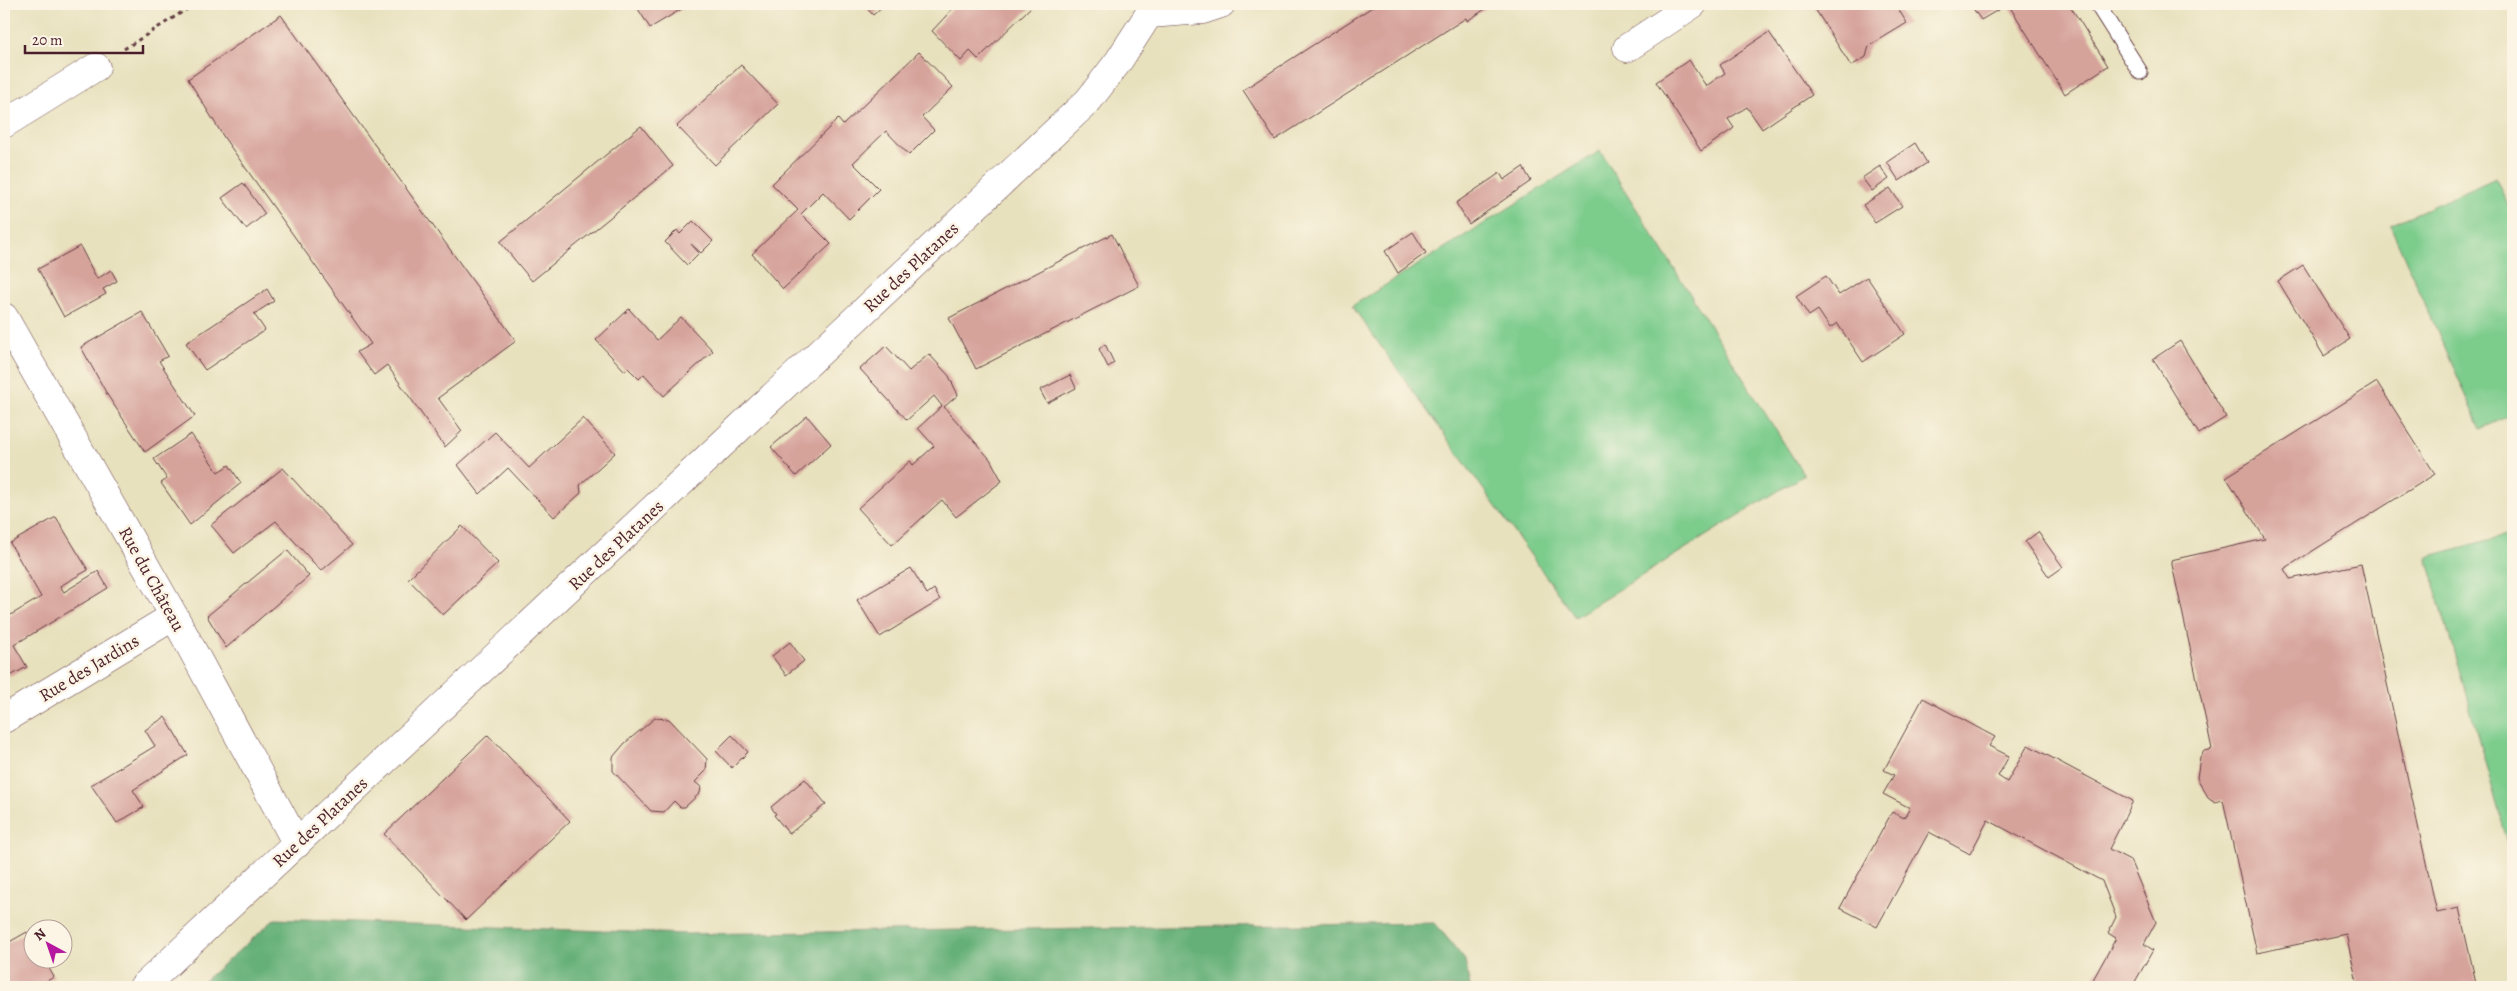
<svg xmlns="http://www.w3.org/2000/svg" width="2517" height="991" font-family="Alegreya,serif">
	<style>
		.green { fill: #7ccc8c; stroke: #63765c }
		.forest { fill: #65b078; stroke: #586852 }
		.building { fill: #d6a39b }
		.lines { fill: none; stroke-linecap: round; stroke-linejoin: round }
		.lane-casing { stroke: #623c41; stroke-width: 17 }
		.street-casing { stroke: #623c41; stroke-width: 29 }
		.path { stroke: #623c41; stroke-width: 3; stroke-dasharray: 4 4; stroke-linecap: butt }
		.lane { stroke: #fff; stroke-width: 15 }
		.street { stroke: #fff; stroke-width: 28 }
		.labels { text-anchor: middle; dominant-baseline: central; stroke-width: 5; stroke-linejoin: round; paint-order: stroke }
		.street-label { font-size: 18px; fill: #4a1f2b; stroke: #fcf5e5 }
	</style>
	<rect width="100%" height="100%" fill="#fcf5e5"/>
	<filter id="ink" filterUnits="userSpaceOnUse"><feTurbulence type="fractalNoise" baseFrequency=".02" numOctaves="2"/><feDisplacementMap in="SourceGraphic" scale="10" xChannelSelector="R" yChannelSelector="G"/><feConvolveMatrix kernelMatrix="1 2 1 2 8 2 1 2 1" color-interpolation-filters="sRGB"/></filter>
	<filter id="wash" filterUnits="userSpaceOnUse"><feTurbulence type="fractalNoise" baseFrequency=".0096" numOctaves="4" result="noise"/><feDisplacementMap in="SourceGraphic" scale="20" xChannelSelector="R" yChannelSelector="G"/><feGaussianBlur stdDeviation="1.12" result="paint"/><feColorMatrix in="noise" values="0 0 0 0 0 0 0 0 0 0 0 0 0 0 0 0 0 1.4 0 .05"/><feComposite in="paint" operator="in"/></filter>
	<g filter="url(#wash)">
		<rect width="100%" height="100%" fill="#e8e1be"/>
		<!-- green -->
		<path class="green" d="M1600,151L1804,475L1575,617L1352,306Z
			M2496,178L2513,217V414L2481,429L2390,225Z
			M2513,533V861L2427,557Z"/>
		<!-- forest -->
		<path class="forest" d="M275,919L687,934L1435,923L1465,960L1470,987H197Z"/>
		<g id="blocks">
			<!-- building -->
			<path class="building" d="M635,4H690L650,28Z
				M863,4H885L873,15Z
				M957,4H1034L978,59L970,51L961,61L932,31Z
				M1377,4H1493L1467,21L1466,18L1275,140L1243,90Z
				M1812,4H1895L1907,23L1869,46L1866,57L1851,66Z
				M1970,4H2008L1981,20Z
				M2008,4H2069L2108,66L2065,94Z
				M281,15L516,341L438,398L462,431L445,447L387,365L374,375L357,352L371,344L225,139L188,79Z
				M1769,32L1812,95L1762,129L1747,107L1728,119L1734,128L1701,151L1656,82L1689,60L1706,86L1725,73L1720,65Z
				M919,52L953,87L922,117L934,130L909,155L886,131L853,163L879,189L849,219L823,192L801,214L831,244L783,289L752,254L798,210L772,184L838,119L843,125Z
				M741,65L778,104L715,165L677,126Z
				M641,126L673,166L532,281L500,242Z
				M1915,143L1927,163L1899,181L1887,162Z
				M1880,166L1889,179L1872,191L1862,178Z
				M1523,167L1531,181L1469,224L1456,203L1500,173L1504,180Z
				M243,183L265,214L246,229L222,198Z
				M1890,188L1902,206L1875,223L1863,205Z
				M693,221L713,241L701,253L691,244L699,253L687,265L665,242L677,230L680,234Z
				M1413,232L1426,253L1398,273L1385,251Z
				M1112,234L1139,286L976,369L949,318Z
				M80,246L97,279L111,270L117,281L103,289L106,294L64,317L38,269Z
				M2303,265L2350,339L2324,356L2278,281Z
				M1826,276L1839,295L1867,277L1905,334L1863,362L1837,323L1830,328L1818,310L1809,316L1796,296Z
				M267,289L274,301L254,314L265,330L205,370L186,343Z
				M629,309L657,340L681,317L713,351L664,396L644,374L639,379L628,368L625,371L596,340Z
				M142,312L168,356L159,361L195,416L145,452L108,396L81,347Z
				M2180,341L2226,417L2199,434L2153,359Z
				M1105,344L1114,363L1108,367L1099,349Z
				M886,346L909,371L929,354L949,376L958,395L944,407L990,459L1002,481L956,517L942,500L892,545L858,508L910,461L913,465L934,446L918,428L942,406L934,396L907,420L860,369Z
				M1070,375L1076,388L1047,403L1040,390Z
				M2377,382L2435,474L2284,569L2290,579L2361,564L2437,913L2459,908L2477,987H2358L2346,934L2257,953L2223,800L2215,802L2208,797L2197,778L2200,757L2204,751L2212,749L2171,560L2265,539L2226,477Z
				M807,416L831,444L796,476L771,447Z
				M583,418L615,453L580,485L581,493L554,517L508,468L480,494L458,465L495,432L529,468Z
				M191,434L218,472L229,465L241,483L190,525L161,483L167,479L154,459Z
				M283,468L352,545L321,571L276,521L234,553L211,525Z
				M56,517L88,570L60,586L64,592L98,571L108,588L14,645L27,667L10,676L4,665V619L41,597L10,543Z
				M462,526L498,563L443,615L408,579Z
				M2038,532L2063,567L2049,577L2025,542Z
				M287,550L309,576L226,648L207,616Z
				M911,568L927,594L934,589L940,600L880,637L857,600Z
				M790,642L804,661L786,675L772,656Z
				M1923,698L1995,737L1989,746L2009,756L1998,776L2007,782L2028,745L2133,801L2109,849L2130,860L2156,922L2144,944L2153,950L2132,987H2089L2116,938L2108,933L2116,917L2102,881L1988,820L1970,854L1929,832L1877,927L1840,908L1892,812L1904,818L1910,808L1883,794L1894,775L1884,770Z
				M165,717L188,755L133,790L144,807L117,823L91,785L155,746L145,730Z
				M655,718L669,719L707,759L706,771L695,782L701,787L700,793L685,807H680L674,801L664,812L651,811L613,771V757L625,743Z
				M488,735L570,821L466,920L384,834Z
				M732,735L748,752L732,768L716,751Z
				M805,779L826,804L789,834L774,815L776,814L771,807Z
				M27,932L32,941V958H43L54,977L36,987H4V945Z"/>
		</g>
	</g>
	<g filter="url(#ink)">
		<use href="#blocks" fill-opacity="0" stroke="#623c41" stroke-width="1"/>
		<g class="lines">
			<defs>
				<path id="lane" d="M2097,4L2140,72"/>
				<path id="street" d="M1149,14L1203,10L1221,4
					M1627,48L1693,4
					M4,124L96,67
					M4,317L174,616L297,844
					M4,719L174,616
					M143,987L1088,101L1118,62L1149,14"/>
			</defs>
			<!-- lane casing -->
			<use href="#lane" class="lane-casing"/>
			<!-- street casing -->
			<use href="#street" class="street-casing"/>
			<!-- path -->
			<path class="path" d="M124,49L195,4"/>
			<!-- lane -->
			<use href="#lane" class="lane"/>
			<!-- street -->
			<use href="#street" class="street"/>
		</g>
	</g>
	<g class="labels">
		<!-- street labels -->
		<g class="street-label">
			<text transform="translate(911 267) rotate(-43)">Rue des Platanes</text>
			<text transform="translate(616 545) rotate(-43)">Rue des Platanes</text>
			<text transform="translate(152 579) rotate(61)">Rue du Château</text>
			<text transform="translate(89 668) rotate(-31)">Rue des Jardins</text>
			<text transform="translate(320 822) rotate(-43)">Rue des Platanes</text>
		</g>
	</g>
	<!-- margin -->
	<rect width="2517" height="991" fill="none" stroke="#fcf5e5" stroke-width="20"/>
	<!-- north arrow -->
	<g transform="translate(48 944) rotate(320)"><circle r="24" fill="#fcf5e5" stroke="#b59f9b"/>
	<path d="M0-4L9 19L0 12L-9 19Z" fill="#b5179e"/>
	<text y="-8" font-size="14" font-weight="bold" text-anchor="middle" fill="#4a1f2b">N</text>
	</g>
	<!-- scale -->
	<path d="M25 45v8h118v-8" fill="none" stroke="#4a1f2b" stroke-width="2.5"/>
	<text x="32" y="45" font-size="15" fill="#4a1f2b" stroke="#fcf5e5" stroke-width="4" paint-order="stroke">20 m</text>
</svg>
